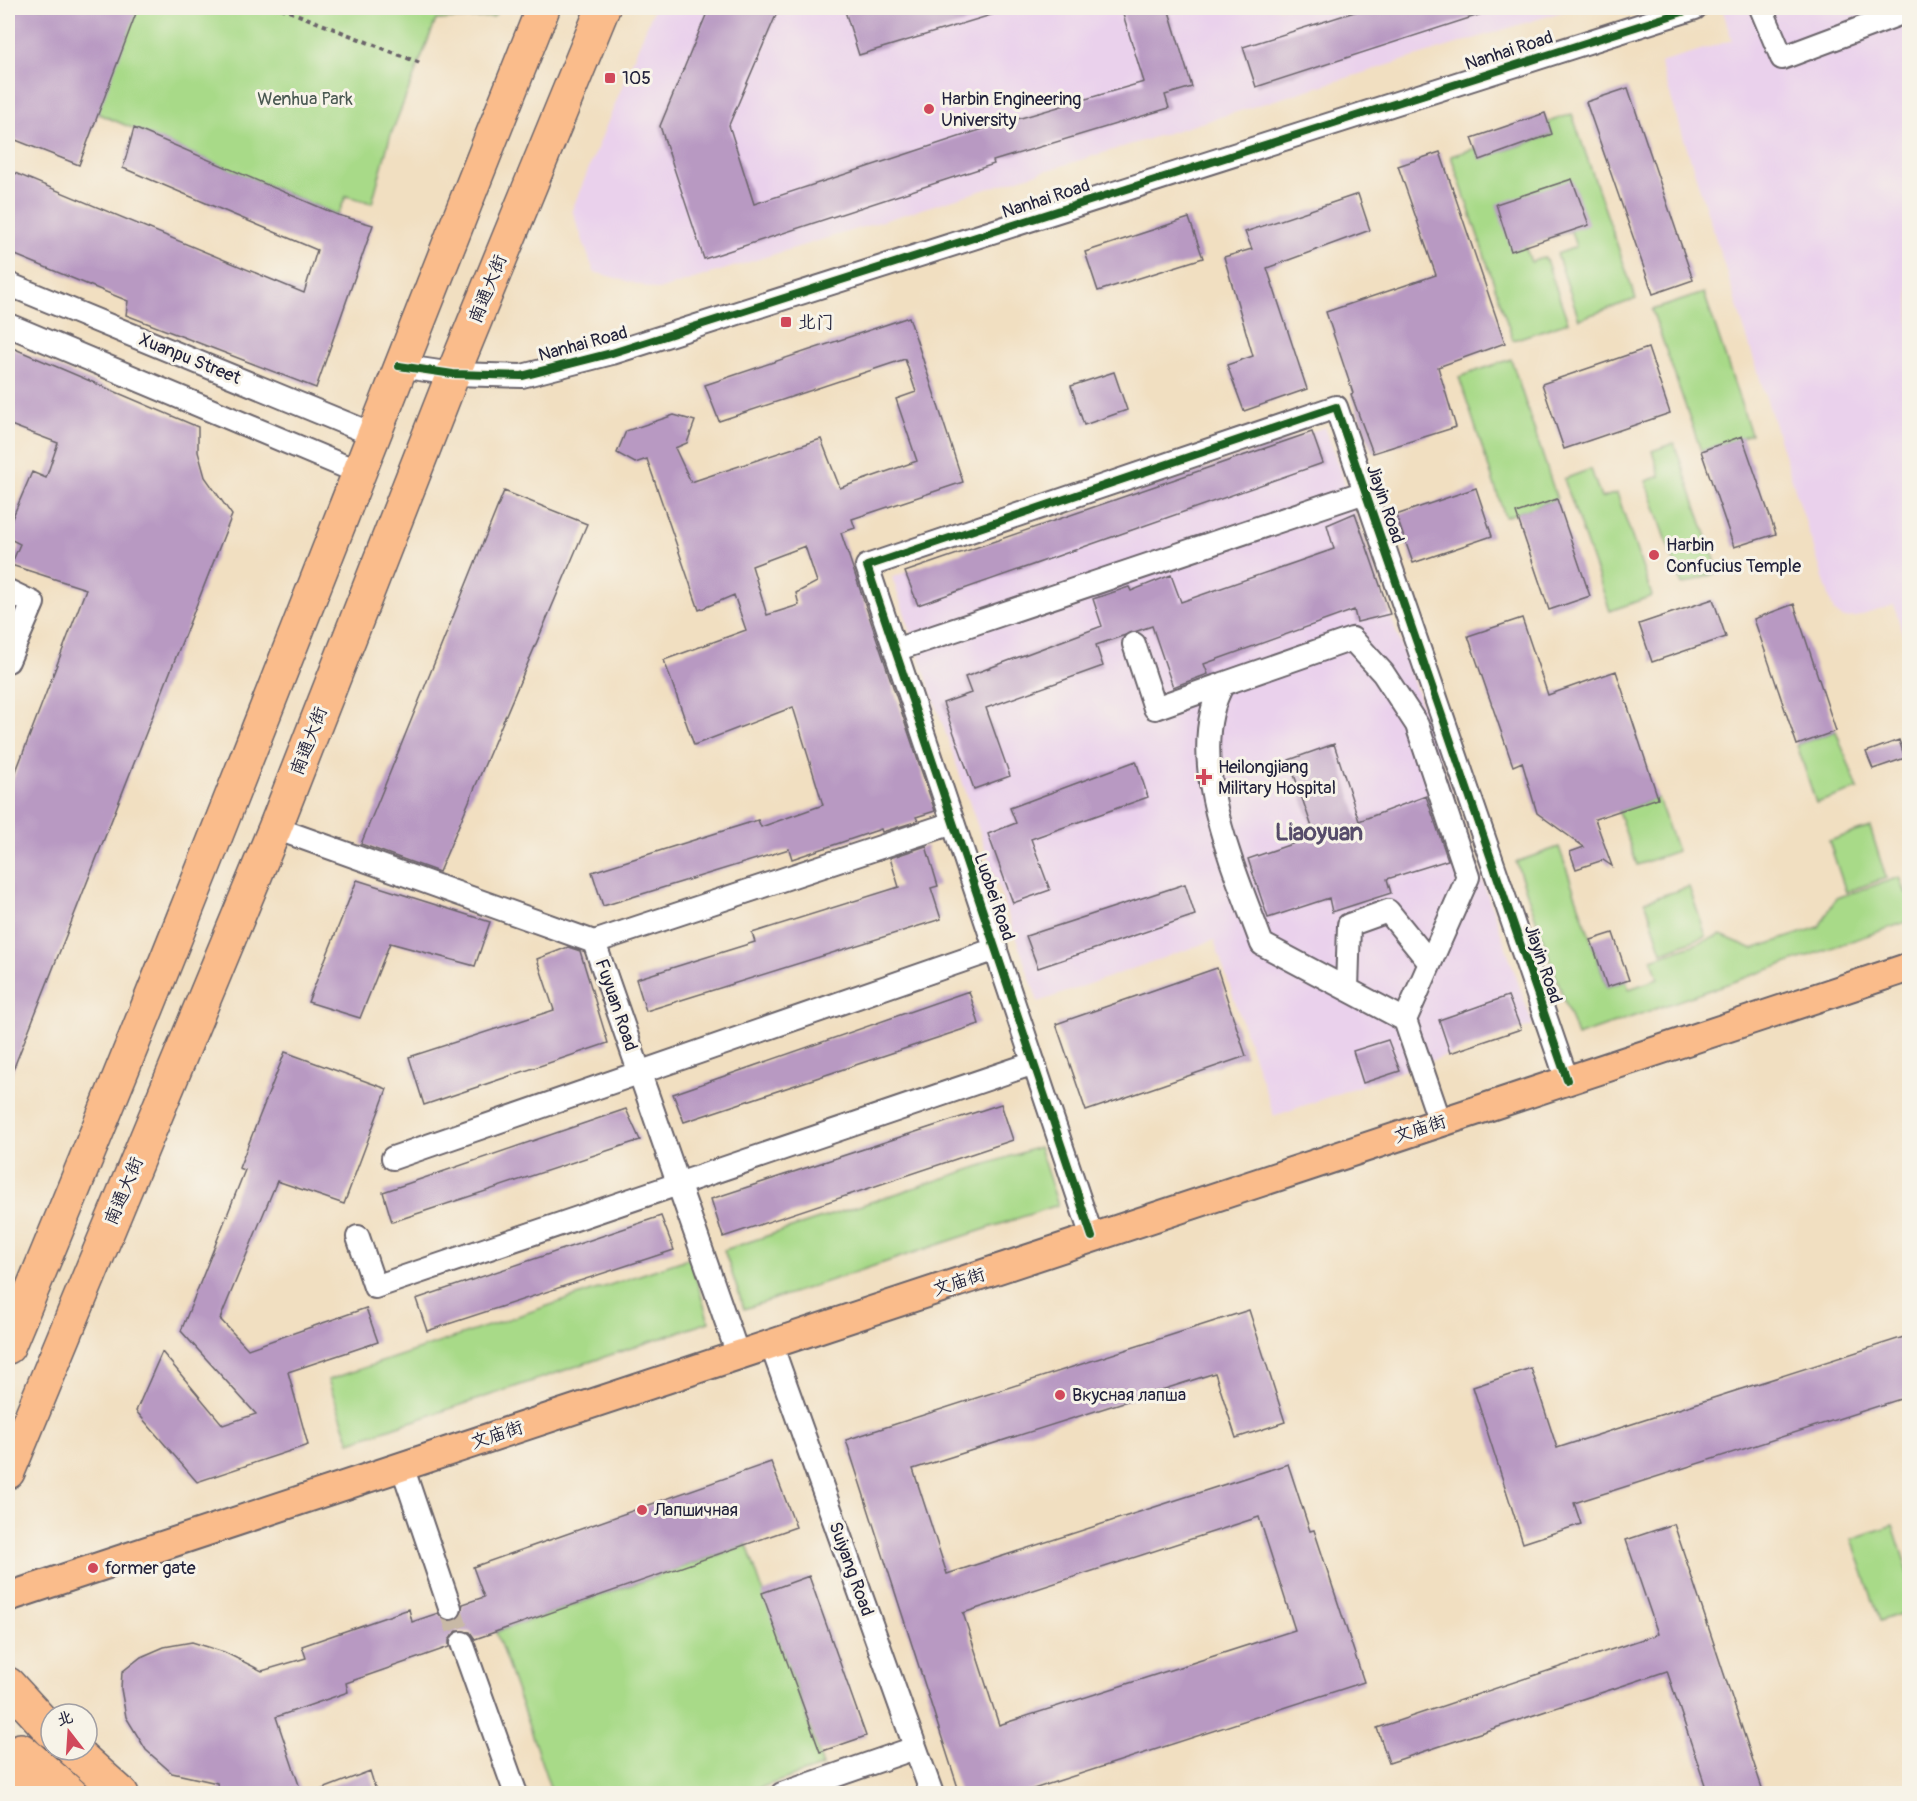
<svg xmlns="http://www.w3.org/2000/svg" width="1917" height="1801" font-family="Pangolin,'LXGW WenKai TC',sans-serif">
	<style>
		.built { fill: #ead1ec }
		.green { fill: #a8da88; stroke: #657e62; stroke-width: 1.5 }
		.building { fill: #b899c2; fill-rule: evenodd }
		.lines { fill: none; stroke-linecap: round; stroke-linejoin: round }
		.minor-tunnel { stroke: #c8b9a6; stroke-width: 22; stroke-dasharray: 22 11; stroke-linecap: butt }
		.minor-casing { stroke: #6a646a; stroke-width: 26 }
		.major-casing { stroke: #6a646a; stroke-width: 32 }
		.highway-casing { stroke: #6a646a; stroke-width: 36 }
		.path { stroke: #6a646a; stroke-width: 4; stroke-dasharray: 4.5 4.5; stroke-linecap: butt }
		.minor { stroke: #fff; stroke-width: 22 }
		.major { stroke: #fabc8b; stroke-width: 28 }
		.highway { stroke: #fabc8b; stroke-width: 33 }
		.cycleway-casing { stroke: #f7f3e8; stroke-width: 11 }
		.cycleway { stroke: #1b5e20; stroke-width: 8 }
		.poi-dot { fill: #d1495b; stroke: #f7f3e8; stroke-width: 2 }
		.labels { text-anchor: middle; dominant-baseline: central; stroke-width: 6; stroke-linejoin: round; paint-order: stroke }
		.street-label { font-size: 18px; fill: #22223b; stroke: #f7f3e8 }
		.poi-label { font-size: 18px; fill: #22223b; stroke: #f7f3e8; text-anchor: start }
		.park-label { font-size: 18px; fill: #4a5952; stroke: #f7f3e8 }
		.district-label { font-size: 24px; font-weight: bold; fill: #564c6a; stroke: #f7f3e8 }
	</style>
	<rect width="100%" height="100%" fill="#f7f3e8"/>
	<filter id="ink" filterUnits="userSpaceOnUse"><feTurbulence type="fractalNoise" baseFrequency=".0167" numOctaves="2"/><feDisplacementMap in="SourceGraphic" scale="12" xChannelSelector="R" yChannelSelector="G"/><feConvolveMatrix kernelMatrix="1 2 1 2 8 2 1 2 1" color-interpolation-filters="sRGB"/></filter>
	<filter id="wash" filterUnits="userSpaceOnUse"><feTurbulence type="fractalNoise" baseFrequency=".008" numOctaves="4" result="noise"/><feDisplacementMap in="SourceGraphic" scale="24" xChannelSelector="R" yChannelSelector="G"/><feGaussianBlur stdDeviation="1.35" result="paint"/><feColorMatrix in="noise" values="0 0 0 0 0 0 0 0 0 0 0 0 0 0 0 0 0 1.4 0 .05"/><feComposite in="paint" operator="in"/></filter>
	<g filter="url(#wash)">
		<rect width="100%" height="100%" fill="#f1dfc1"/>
		<!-- built -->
		<path class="built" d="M654,8H1574L658,290L594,272L572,210Z
			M1722,8H1909V655L1894,605L1856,617L1844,618L1834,612L1660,63L1732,40Z
			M1325,427L1533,1025L1274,1116L1214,940L1038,1002L892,577Z"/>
		<!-- green -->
		<path class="green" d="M8,8H502L493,17L436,20L390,137L372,203L346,196L338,215L99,114L8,80Z
			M1572,114L1636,299L1579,319L1557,254L1576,247L1571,231L1525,246L1531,262L1545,257L1568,322L1513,340L1451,156L1476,148L1480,159L1552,135L1548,122Z
			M1704,293L1751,434L1701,451L1652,310Z
			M1511,359L1557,499L1505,517L1459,377Z
			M1674,443L1719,572L1682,585L1646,481L1660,476L1652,451Z
			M1591,469L1601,498L1617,493L1652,596L1610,611L1564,479Z
			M1836,731L1858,789L1816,803L1797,745Z
			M1658,798L1677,851L1637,865L1618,811Z
			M1870,827L1886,878L1846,892L1829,841Z
			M1559,847L1607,987L1626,981L1629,989L1658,979L1652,959L1721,935L1753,949L1819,927L1836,898L1900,877L1906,894L1909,893V921L1577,1036L1516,862Z
			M1689,887L1706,936L1662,952L1645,901Z
			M1039,1147L1058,1205L744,1309L724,1250Z
			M690,1258L709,1322L350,1442L328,1380Z
			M1893,1525L1909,1575V1611L1880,1621L1852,1539Z
			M747,1545L823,1766L745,1793H552L496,1632Z"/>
		<g id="blocks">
			<!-- building -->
			<path class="building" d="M8,8H138L79,165L8,137Z
				M709,8H779L729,125L754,204L983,129L1144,82L1121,8H1168L1192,87L1165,95L1169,108L993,161L994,164L704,259L660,126Z
				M844,8H1001V12L859,55Z
				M1367,8H1490L1491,11L1256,87L1243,47Z
				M1628,88L1693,280L1653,294L1586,102Z
				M1545,113L1552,134L1480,160L1472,138Z
				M134,128L338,215L373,225L316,388L126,315L128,301L8,252V170L304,293L317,250L123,168Z
				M1440,152L1505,343L1438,367L1456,427L1373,453L1351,394L1353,393L1326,312L1436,275L1398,166Z
				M1572,179L1589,225L1511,251L1496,204Z
				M1358,194L1370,230L1267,268L1307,389L1244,411L1227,365L1253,356L1224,257L1252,249L1245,232Z
				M1189,218L1203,258L1098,291L1085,252Z
				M909,317L963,482L852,519L855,528L841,533L935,811L916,817L918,821L882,832L881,829L792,859L789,849L603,906L592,872L758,820L761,827L823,805L793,707L694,745L664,660L746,630L734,595L699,610L647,459L635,463L617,453L626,431L674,415L695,421L687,443L675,448L691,482L821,439L840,488L917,461L896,399L916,392L905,359L719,421L705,385ZM805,546L817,582L796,593L799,605L767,615L752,566Z
				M8,346L198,427V452L205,477L232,515L9,1080L8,792L86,589L11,565L20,544L8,538V528L32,472L46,478L58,443L8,424Z
				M1648,348L1670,413L1564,449L1542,384Z
				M1114,372L1127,410L1084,425L1071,386Z
				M1312,432L1323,463L918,605L905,572Z
				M1742,436L1776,534L1734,547L1701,451Z
				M1476,488L1492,536L1413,563L1396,515Z
				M504,491L587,524L439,872L361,844Z
				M1557,499L1590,596L1549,610L1516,513Z
				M1355,513L1390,614L1357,622L1354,610L1204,664L1208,674L1173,687L1152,626L1096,645L1103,666L986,708L1010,776L974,789L943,703L971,693L965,677L1102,626L1093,599L1129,587L1131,591L1171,575L1181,602L1334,549L1327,525Z
				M1713,599L1726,637L1652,662L1639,624Z
				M1794,604L1836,731L1797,745L1754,619Z
				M1522,618L1548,695L1616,671L1658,798L1595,819L1612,866L1603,860L1576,869L1570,852L1584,847L1537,813L1522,762L1513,766L1468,636Z
				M1899,740L1905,758L1873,769L1866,752Z
				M1334,744L1359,821L1426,796L1448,860L1387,879L1391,893L1332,912L1329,898L1268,918L1248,859L1315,836L1289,760Z
				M1136,761L1148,797L1031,839L1050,890L1013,903L988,834L1016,823L1010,808Z
				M926,846L938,886L931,888L941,919L646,1011L636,979L755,942L752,933L899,887L890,858Z
				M357,880L490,922L475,966L390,943L360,1018L308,1002Z
				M1185,884L1195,915L1038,968L1026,936Z
				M1613,933L1629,980L1607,987L1591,940Z
				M568,947L580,951L608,1043L424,1105L409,1057L554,1010L537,959Z
				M1217,968L1246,1056L1086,1111L1056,1024Z
				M969,991L979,1024L684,1122L673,1094Z
				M1508,996L1521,1029L1450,1053L1439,1020Z
				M1388,1040L1400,1071L1363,1083L1353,1051Z
				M285,1052L387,1089L344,1204L277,1181L220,1319L248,1349L366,1308L378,1342L288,1372L308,1445L197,1482L136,1411L162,1352L223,1425L256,1414L181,1331L245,1170L239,1168Z
				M1001,1104L1013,1140L723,1237L711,1199Z
				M626,1109L640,1140L392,1222L383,1192Z
				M661,1216L674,1250L427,1331L416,1299Z
				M1249,1310L1285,1422L1236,1438L1215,1373L913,1469L947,1574L1288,1464L1310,1531L1314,1530L1364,1682L1018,1794H960L846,1440ZM1259,1517L1295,1630L999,1725L963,1613Z
				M1910,1335V1396L1574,1503L1581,1524L1523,1543L1473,1387L1531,1368L1557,1448Z
				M771,1462L796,1527L475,1639L470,1632L457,1631L449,1640V1647L346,1683L348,1692L276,1717L302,1794H220L217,1783L172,1773L146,1750L126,1717L121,1689L122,1672L141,1657L164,1647L192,1642L224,1652L262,1671L306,1658L302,1646L409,1609L412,1622L438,1613L447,1621H454L460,1616L463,1604L484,1597L473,1567Z
				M1674,1524L1764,1794H1708L1667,1671L1389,1763L1377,1728L1658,1634L1626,1540Z
				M809,1576L866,1736L820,1752L762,1593Z
				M370,1771L377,1794H315V1792Z"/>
		</g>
	</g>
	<g filter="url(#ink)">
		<use href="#blocks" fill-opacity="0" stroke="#6a646a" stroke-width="1.5"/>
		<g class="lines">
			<!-- minor-tunnel -->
			<path class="minor-tunnel" d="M450,1608L462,1643"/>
			<defs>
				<path id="minor" d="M1761,8L1782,58L1910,10
					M8,284L372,434
					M8,325L358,472
					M399,366L453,374L522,376L612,353L1695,8
					M8,591L33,603L8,661
					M1134,644L1155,708L1223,684
					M895,650L1365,492
					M275,828L594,942L738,1355
					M594,942L953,823
					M1347,989L1349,925L1388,911L1430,963
					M1405,1020L1468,877L1417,725L1383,673L1352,639L1223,684C1182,756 1236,873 1262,944L1405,1020L1440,1122
					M393,1158L996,949
					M358,1237L375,1287L1034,1063
					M1092,1237L867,566L1336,407L1567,1080
					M771,1344L932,1794
					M402,1466L450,1608
					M462,1643L516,1794
					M782,1794L915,1748"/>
				<path id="major" d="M8,1597L1910,967"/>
				<path id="highway" d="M8,1347C194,904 364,454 543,8
					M8,1472L275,828L453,374L603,8
					M8,1684L51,1731
					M21,1750L71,1794
					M73,1750L122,1794
					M8,1776L28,1794"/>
			</defs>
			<!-- minor casing -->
			<use href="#minor" class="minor-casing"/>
			<!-- major casing -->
			<use href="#major" class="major-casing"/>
			<!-- highway casing -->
			<use href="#highway" class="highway-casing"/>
			<!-- path -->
			<path class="path" d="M281,8L420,63"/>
			<!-- minor -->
			<use href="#minor" class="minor"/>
			<!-- major -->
			<use href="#major" class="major"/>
			<!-- highway -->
			<use href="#highway" class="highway"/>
			<defs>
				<path id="cycleway" d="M399,366L453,374L522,376L612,353L1695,8
					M1092,1237L867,566L1336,407L1567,1080"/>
			</defs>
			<!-- cycleway casing -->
			<use href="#cycleway" class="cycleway-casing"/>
			<!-- cycleway -->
			<use href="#cycleway" class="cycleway"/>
		</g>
	</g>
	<!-- markers -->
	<g class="poi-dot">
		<rect x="604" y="72" width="12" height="12" rx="3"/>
		<circle cx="929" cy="109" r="6"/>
		<rect x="780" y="316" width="12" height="12" rx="3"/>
		<circle cx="1654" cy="555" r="6"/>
		<path d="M1201 768h6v6h6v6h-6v6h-6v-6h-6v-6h6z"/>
		<circle cx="1060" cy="1395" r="6"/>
		<circle cx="642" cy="1510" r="6"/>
		<circle cx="93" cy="1568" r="6"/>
	</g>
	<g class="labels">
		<!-- street labels -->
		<g class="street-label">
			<text transform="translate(1509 51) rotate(-18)">Nanhai Road</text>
			<text transform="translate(1046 199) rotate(-18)">Nanhai Road</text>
			<text transform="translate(488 289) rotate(-68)">南通大街</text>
			<text transform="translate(583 344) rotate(-15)">Nanhai Road</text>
			<text transform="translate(190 359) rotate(22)">Xuanpu Street</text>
			<text transform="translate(1385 504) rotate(71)">Jiayin Road</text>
			<text transform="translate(309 741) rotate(-69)">南通大街</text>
			<text transform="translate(994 897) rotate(71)">Luobei Road</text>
			<text transform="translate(1543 964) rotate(71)">Jiayin Road</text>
			<text transform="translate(616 1005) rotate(71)">Fuyuan Road</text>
			<text transform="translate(1420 1129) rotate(-18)">文庙街</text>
			<text transform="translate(124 1191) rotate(-67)">南通大街</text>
			<text transform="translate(959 1282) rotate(-18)">文庙街</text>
			<text transform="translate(497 1435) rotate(-18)">文庙街</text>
			<text transform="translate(851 1569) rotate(70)">Suiyang Road</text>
		</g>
		<!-- poi labels -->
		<g class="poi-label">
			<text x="622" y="78">105</text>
			<text x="941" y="99">Harbin Engineering<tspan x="941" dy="21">University</tspan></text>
			<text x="798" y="322">北门</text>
			<text x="1666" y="545">Harbin<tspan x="1666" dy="21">Confucius Temple</tspan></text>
			<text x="1218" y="767">Heilongjiang<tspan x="1218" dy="21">Military Hospital</tspan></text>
			<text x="1072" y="1395">Вкусная лапша</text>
			<text x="654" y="1510">Лапшичная</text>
			<text x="105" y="1568">former gate</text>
		</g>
		<!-- park labels -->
		<g class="park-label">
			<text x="305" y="99">Wenhua Park</text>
		</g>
		<!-- district labels -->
		<g class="district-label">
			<text x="1319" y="832">Liaoyuan</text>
		</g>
	</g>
	<!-- margin -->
	<rect width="1917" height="1801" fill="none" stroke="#f7f3e8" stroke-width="30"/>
	<!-- north arrow -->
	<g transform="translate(69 1732) rotate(343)"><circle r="28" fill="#f7f3e8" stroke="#a29fa3" stroke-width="1.5"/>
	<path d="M0-4.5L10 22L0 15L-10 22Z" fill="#d1495b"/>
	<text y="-9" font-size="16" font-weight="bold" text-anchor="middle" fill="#22223b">北</text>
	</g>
</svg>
